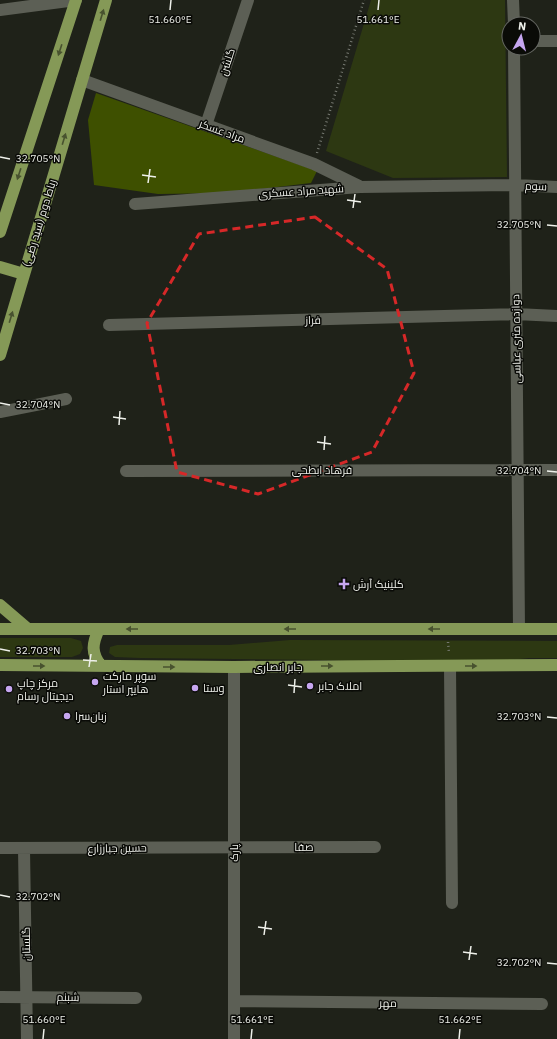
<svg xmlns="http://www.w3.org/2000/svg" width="557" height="1039" font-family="'IBM Plex Sans',Cairo,sans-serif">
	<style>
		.green { fill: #2d3812 }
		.forest { fill: #3e5000 }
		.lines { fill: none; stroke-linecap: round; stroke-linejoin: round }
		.path { stroke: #757870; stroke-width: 2.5; stroke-dasharray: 1 3; stroke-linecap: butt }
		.minor { stroke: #5c5f55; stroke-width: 12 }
		.major { stroke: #859957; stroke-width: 12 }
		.oneway { fill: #48522f }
		.marked { fill: none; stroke: #d62828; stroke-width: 3; stroke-dasharray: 8 5; stroke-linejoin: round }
		.ticks { fill: none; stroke: #eef0ea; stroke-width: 1.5 }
		.poi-dot { fill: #c6a6f0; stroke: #0a0b07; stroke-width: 1.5 }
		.labels { text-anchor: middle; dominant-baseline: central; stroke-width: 3; stroke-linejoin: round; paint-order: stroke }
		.street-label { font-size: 11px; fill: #eef0ea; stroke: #0a0b07 }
		.poi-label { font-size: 11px; fill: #eef0ea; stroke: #0a0b07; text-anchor: start }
		.ticks-label { font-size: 10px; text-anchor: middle; fill: #eef0ea; stroke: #0a0b07; stroke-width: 3; stroke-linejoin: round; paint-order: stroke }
	</style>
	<rect width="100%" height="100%" fill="#1f2219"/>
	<!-- green -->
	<path class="green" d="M371,0H505L507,177L393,178L326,151Z
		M0,638H71L81,641L83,648L80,654L72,657H0Z
		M290,640L557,641V658H529L450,666L325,660L140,658L115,657L109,653L110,647L117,645H229Z"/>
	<!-- forest -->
	<path class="forest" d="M96,93L317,171L311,183L227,193L158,194L94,185L88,120Z"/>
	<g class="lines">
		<!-- path -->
		<path class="path" d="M317,153L364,0
			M448,642L449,653"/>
		<!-- minor -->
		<path class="minor" d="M513,0L514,24
			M0,10L76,0
			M533,41H557
			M514,48L519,629
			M82,80L314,164L359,186
			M206,125L248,0
			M135,204L360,187L515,185L557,187
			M109,325L516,314L557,316
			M0,412L66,399
			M126,471L557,470
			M450,666L452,903
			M234,667V1039
			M0,848L375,847
			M24,849L27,1039
			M0,997L136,998
			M234,1001L542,1004"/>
		<!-- major -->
		<path class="major" d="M0,232L76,0
			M0,267L24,274
			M0,355L106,0
			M0,605L28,629
			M0,629H557
			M99,629C92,644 91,653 101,666
			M0,665L234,667L557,665"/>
	</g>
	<!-- one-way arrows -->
	<defs><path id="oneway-solid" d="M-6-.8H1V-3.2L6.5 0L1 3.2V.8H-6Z"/></defs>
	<g class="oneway">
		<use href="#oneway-solid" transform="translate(102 15) rotate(-73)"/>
		<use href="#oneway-solid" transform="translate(60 50) rotate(108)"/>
		<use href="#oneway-solid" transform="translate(64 139) rotate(-73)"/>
		<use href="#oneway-solid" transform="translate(19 174) rotate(108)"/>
		<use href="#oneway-solid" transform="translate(11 317) rotate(-73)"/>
		<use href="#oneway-solid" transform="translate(132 629) rotate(180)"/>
		<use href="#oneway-solid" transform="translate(290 629) rotate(180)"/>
		<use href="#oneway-solid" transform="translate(434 629) rotate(-180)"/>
		<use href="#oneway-solid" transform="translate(39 666)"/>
		<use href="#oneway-solid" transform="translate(327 666)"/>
		<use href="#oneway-solid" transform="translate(471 666)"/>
		<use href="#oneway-solid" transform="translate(169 667)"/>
	</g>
	<!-- marked area -->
	<path class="marked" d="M315,217L387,269L414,373L372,452L258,494L177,472L147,323L199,234Z"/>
	<!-- ticks -->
	<path class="ticks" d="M170,10L171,0M378,10L379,0M0,157L10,159M142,175L156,177M148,183L150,169M347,200L361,202M353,208L355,194M547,225L557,226M0,403L10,405M113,417L126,419M119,425L120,411M317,442L331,444M324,450L325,436M547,471L557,472M0,649L10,651M83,660L97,661M89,667L91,654M288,685L302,687M294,693L295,679M547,717L557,718M0,895L10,897M258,927L272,929M264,935L266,921M463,952L477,954M469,960L471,946M547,963L557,964M43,1039L44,1029M251,1039L252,1029M459,1039L460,1029"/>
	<!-- markers -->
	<g class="poi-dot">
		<path d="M342 578h4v4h4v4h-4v4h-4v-4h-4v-4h4z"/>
		<circle cx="95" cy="682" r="4"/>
		<circle cx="310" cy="686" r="4"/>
		<circle cx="195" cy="688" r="4"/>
		<circle cx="9" cy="689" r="4"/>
		<circle cx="67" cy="716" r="4"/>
	</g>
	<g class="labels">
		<!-- street labels -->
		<g class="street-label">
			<text transform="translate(227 62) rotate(-72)">گلشن</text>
			<text transform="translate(222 131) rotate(20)">مراد عسکر</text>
			<text transform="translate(536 186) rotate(3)">سوم</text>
			<text transform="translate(301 191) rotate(-4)">شهید مراد عسکری</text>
			<text transform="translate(39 223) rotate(-73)">رباط دوم (سید رضی)</text>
			<text transform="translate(313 320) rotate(-1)">فراز</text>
			<text transform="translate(516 339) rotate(-91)">دوازده متری عباسی</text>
			<text x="322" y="470">فرهاد ابطحی</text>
			<text x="278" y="667">جابر انصاری</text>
			<text x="304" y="847">صفا</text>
			<text transform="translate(117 848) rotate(-1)">حسین جبارزارع</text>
			<text transform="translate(234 853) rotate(-90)">پارک</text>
			<text transform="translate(26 944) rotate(-91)">گلستان</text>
			<text transform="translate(68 997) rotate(1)">شبنم</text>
			<text transform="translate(388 1003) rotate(1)">مهر</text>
		</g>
		<!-- poi labels -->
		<g class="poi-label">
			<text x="353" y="584">کلینیک آرش</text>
			<text x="103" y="676">سوپر مارکت<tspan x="103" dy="13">هایپر استار</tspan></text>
			<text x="17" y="683">مرکز چاپ<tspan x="17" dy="13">دیجیتال رسام</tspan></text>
			<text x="318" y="686">املاک جابر</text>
			<text x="203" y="688">وستا</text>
			<text x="75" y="716">زبان‌سرا</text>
		</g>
	</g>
	<g class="ticks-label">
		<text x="170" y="23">51.660°E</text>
		<text x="378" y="23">51.661°E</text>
		<text x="38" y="162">32.705°N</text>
		<text x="519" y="228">32.705°N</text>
		<text x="38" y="408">32.704°N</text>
		<text x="519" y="474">32.704°N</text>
		<text x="38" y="654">32.703°N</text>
		<text x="519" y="720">32.703°N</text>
		<text x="38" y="900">32.702°N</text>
		<text x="519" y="966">32.702°N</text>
		<text x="44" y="1023">51.660°E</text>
		<text x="252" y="1023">51.661°E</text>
		<text x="460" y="1023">51.662°E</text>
	</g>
	<!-- north arrow -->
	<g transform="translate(521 36) rotate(7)"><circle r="19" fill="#0a0b07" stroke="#656762"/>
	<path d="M0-3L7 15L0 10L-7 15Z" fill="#c6a6f0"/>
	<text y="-6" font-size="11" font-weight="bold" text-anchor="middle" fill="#eef0ea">N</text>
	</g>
</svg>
